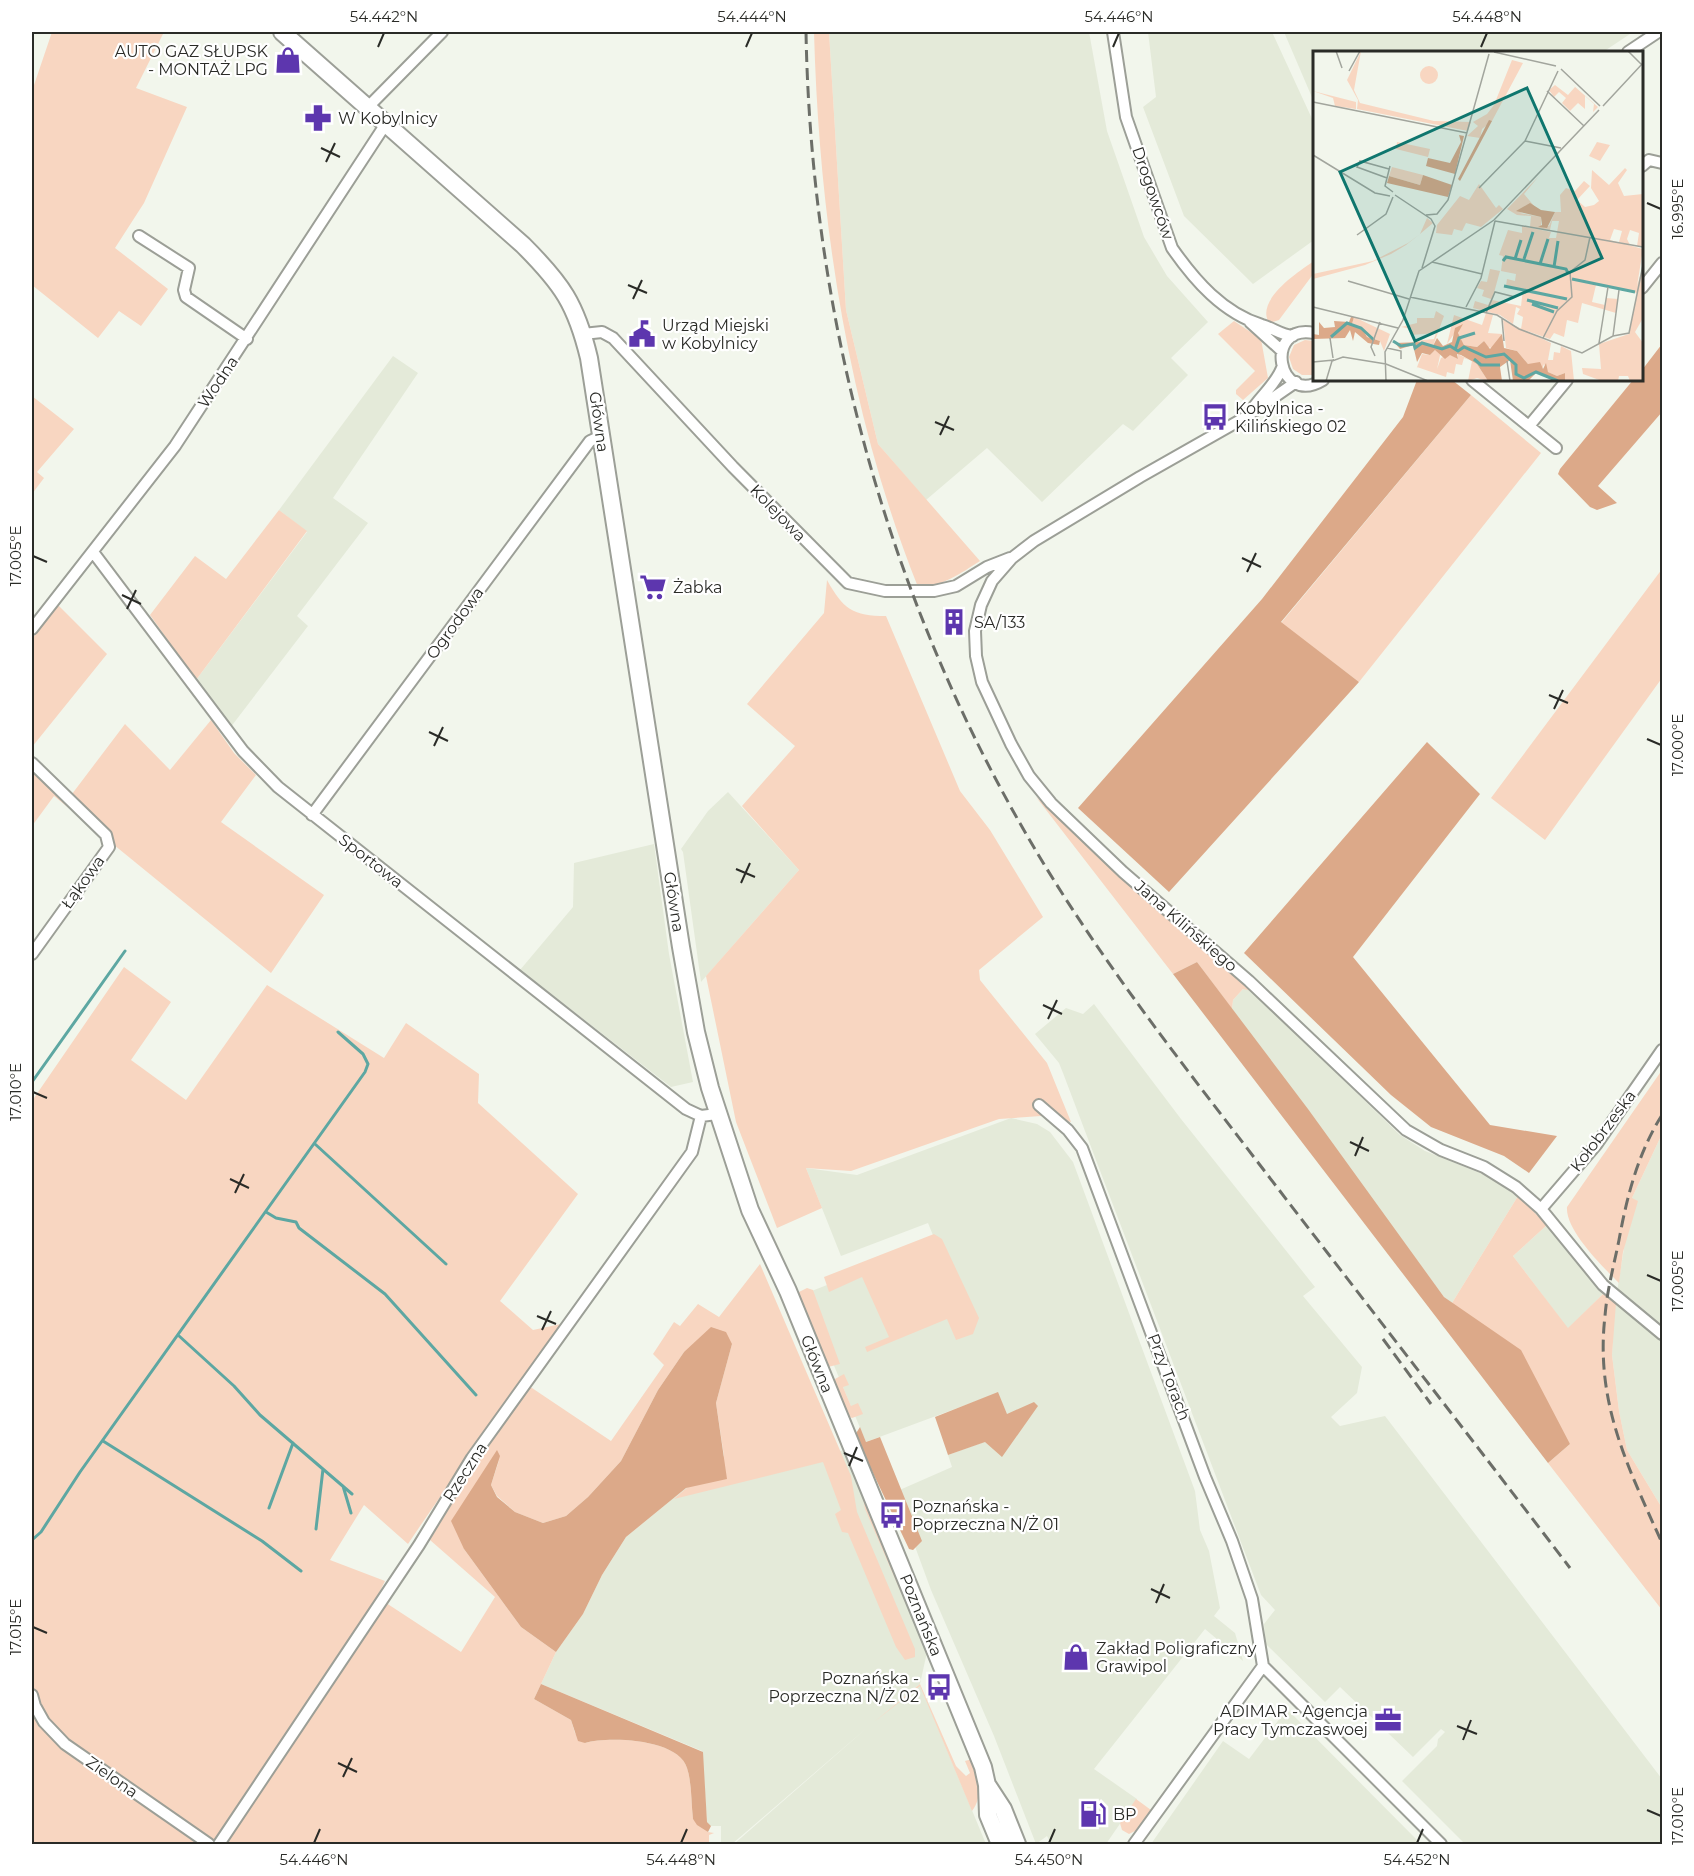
<svg xmlns="http://www.w3.org/2000/svg" width="1694" height="1876" font-family="Montserrat,sans-serif">
	<style>
		.built { fill: #e4ead9 }
		.green { fill: #f8d6c1 }
		.forest { fill: #dca989 }
		.lines { fill: none; stroke-linecap: round; stroke-linejoin: round }
		.stream { stroke: #5da7a2; stroke-width: 3 }
		.minor-casing { stroke: #9c9f97; stroke-width: 14 }
		.primary-casing { stroke: #9c9f97; stroke-width: 20 }
		.minor { stroke: #fff; stroke-width: 10 }
		.primary { stroke: #fff; stroke-width: 16 }
		.rail { stroke: #6c6e68; stroke-width: 3; stroke-dasharray: 12 6; stroke-linecap: butt }
		.ticks { fill: none; stroke: #2a2b27; stroke-width: 2 }
		.labels { text-anchor: middle; dominant-baseline: central; stroke-width: 4.5; stroke-linejoin: round; paint-order: stroke }
		.poi-label { font-size: 16px; fill: #2a2b27; stroke: #fff; text-anchor: start }
		.street-label { font-size: 16px; fill: #2a2b27; stroke: #fff }
		.inset-river { fill: none; stroke: #5da7a2; stroke-width: 3 }
		.inset-road { fill: none; stroke: #a2a59d; stroke-width: 1.5 }
		.view { fill: #0f766e; fill-opacity: 0.15; stroke: #0f766e; stroke-width: 3 }
		.inset-edge { fill: none; stroke: #2a2b27; stroke-width: 3 }
		.neatline { fill: none; stroke: #2a2b27; stroke-width: 2 }
		.ticks-label { font-size: 15px; text-anchor: middle; fill: #2a2b27 }
	</style>
	<rect width="100%" height="100%" fill="#f2f6ec"/>
	<!-- built -->
	<path class="built" d="M829,32H1089L1107,131L1144,237L1167,276L1208,322L1171,358L1188,375L1133,431L1123,424L1042,502L987,448L926,500L878,444L846,310Z
		M1148,32H1272L1314,123V240L1253,284L1184,216L1143,107L1156,97Z
		M1284,32H1633L1603,52H1314V102Z
		M393,356L418,373L333,498L368,523L297,616L308,626L230,728L196,680L307,532L279,510Z
		M728,792L799,870L701,982L683,852L681,849L708,811Z
		M654,844L669,954L693,1082L671,1087L520,970L573,907L574,863Z
		M1244,988L1252,991L1400,1135L1425,1151L1490,1177L1518,1196L1452,1303L1444,1297L1232,1009L1233,1000Z
		M1094,1004L1181,1119L1315,1287L1303,1296L1362,1367L1357,1393L1331,1417L1340,1426L1385,1416L1662,1779V1844H1465L1402,1781L1437,1746L1438,1739L1445,1732L1441,1729L1413,1757L1340,1687L1325,1702L1265,1643L1264,1624L1275,1610L1261,1595L1063,1073L1059,1063L1035,1034L1066,1008L1083,1014Z
		M1011,1118L1037,1124L1050,1132L1073,1162L1195,1491L1200,1530L1209,1551L1220,1608L1214,1616L1235,1633L1243,1661L1205,1629L1094,1769L1137,1799L1106,1844H1051L1047,1836L1036,1844L994,1736L931,1590L895,1492L952,1467L948,1455L1014,1431L998,1393L866,1442L804,1294L827,1285L923,1259L956,1339L957,1294L928,1223L841,1256L806,1168L857,1175Z
		M1662,1134V1508L1627,1450L1619,1411L1612,1355L1614,1311L1632,1198Z
		M1547,1225L1603,1294L1568,1329L1513,1256Z
		M844,1450L895,1566L927,1652L920,1684L874,1722L920,1685L986,1844H734L869,1726L732,1844H721V1826H711L707,1822L702,1751L541,1684L556,1652L583,1614L602,1575L626,1537L686,1488Z
		M1287,1709L1421,1844H1151L1223,1741L1249,1759Z"/>
	<!-- green -->
	<path class="green" d="M52,32H164L136,88L187,107L144,203L115,248L168,289L141,326L119,311L98,338L32,285V91Z
		M814,32H829L846,310L878,444L980,561C961,573 942,587 918,587C848,412 819,219 814,32Z
		M1314,261V273L1279,320L1269,323C1255,300 1298,272 1314,261Z
		M1234,321L1261,339L1268,378L1243,400L1236,394V390L1255,371L1218,334Z
		M1305,340L1314,341V375H1302L1293,369L1289,357L1294,345Z
		M1471,395L1541,453L1359,682L1281,623Z
		M32,396L74,429L37,472L44,478L32,494Z
		M279,510L307,531L196,680L150,615L195,556L226,579Z
		M1662,569V678L1545,840L1491,798Z
		M827,580C843,609 853,616 886,616L960,791L990,830L1043,917L979,970L980,980L1047,1063L1071,1122L1041,1116L999,1119L851,1171L806,1168L822,1208L777,1228L736,1122L706,976L799,870L742,806L795,746L747,704L824,613Z
		M58,605L107,654L32,747V639Z
		M211,720L234,753L256,775L221,822L324,895L271,973L54,796L32,826V755L72,794L125,724L170,770Z
		M1036,797L1130,886L1252,991L1243,989L1233,1000L1232,1009L1197,962L1173,974Z
		M124,967L171,1002L131,1060L186,1100L267,985L384,1058L406,1023L479,1074L478,1103L578,1194L500,1301L533,1330L561,1324C512,1399 457,1470 408,1544L364,1505L330,1560L385,1581L377,1597L461,1652L495,1597L430,1540L476,1463L529,1386L611,1441L664,1365L653,1354L674,1322L680,1326L698,1304L719,1317L760,1264L851,1476L857,1512L915,1649V1657L905,1660L896,1647L848,1533L842,1532L835,1514L841,1510L823,1462L674,1499L724,1456L716,1403L732,1344L684,1352L658,1390L621,1461L588,1497L566,1516L543,1523L515,1512L497,1496L491,1485L500,1457L464,1549L521,1627L556,1652L534,1699L571,1720L575,1733L585,1743C609,1736 679,1739 687,1768C692,1783 691,1802 693,1819L708,1832L714,1833L709,1835V1844H32V1097L34,1098Z
		M1662,1070V1134L1632,1198L1638,1201L1623,1252L1619,1283C1603,1267 1565,1230 1567,1207Z
		M1518,1196L1547,1225L1513,1256L1568,1328L1603,1294L1616,1303L1612,1355L1619,1411L1627,1450L1662,1508V1610L1548,1463L1570,1444L1452,1303Z
		M934,1234L942,1239L979,1318L973,1334L956,1340L947,1319L867,1352L865,1347L889,1337L862,1277L829,1292L824,1277Z
		M807,1288L813,1290L840,1364L828,1367L798,1297L799,1292Z
		M844,1374L849,1385L843,1387L851,1406L858,1403L863,1414L852,1418L848,1416L833,1382L835,1379Z
		M862,1492L926,1645L924,1646L865,1509Z
		M920,1684L956,1766L966,1776L970,1773L965,1761L972,1759C978,1775 984,1796 972,1811L920,1686L874,1722Z
		M1136,1799L1151,1810L1137,1830L1129,1834L1122,1830L1120,1823Z"/>
	<!-- forest -->
	<path class="forest" d="M1662,344V412L1598,486L1617,503L1597,510L1590,507L1558,474L1560,469L1633,380H1642V370Z
		M1417,380H1452L1471,395L1281,622L1359,682L1169,892L1078,808L1262,599L1403,417Z
		M1427,742L1480,794L1353,957L1490,1125L1557,1136L1529,1173L1504,1156L1431,1127L1391,1095L1244,953Z
		M1197,962L1308,1109L1444,1297L1521,1350L1570,1444L1548,1463L1173,974Z
		M711,1327L726,1332L732,1344L716,1403L727,1479L686,1488L626,1537L602,1575L583,1614L556,1652L521,1627L464,1549L451,1521L497,1450L500,1456L491,1485L497,1497L515,1512L543,1523L566,1516L588,1497L621,1461L658,1390L684,1352Z
		M998,1392L1007,1414L1034,1402L1038,1406L1002,1457L985,1442L948,1455L935,1417Z
		M860,1427L866,1442L880,1437L922,1541L913,1550L909,1549L855,1435Z
		M541,1684L703,1752L707,1822L711,1826L708,1832L697,1825L693,1819C691,1802 692,1783 687,1768C679,1739 609,1736 585,1743L578,1741L571,1720L534,1699Z"/>
	<g class="lines">
		<!-- stream -->
		<path class="stream" d="M32,1082L125,951
			M315,1144L446,1264
			M266,1212L276,1218L296,1222L299,1228L385,1294L476,1395
			M178,1335L234,1386L260,1415L352,1494
			M103,1441L262,1541L301,1571
			M343,1486L351,1513
			M269,1508L293,1443
			M316,1529L323,1469
			M32,1540L41,1532L80,1472L365,1072L368,1064L363,1054L338,1032"/>
		<defs>
			<path id="minor" d="M1113,32L1126,117L1172,248C1195,281 1223,313 1262,325C1273,328 1281,335 1293,336
				M1628,52L1658,32
				M369,106L442,32
				M1642,166L1649,160L1662,163
				M139,236L189,268L184,290L186,297L247,339
				M1642,288L1662,263
				M1250,322L1282,351
				M1314,333C1263,323 1277,408 1323,380
				M583,334L602,332L613,338L733,467L848,583L885,591H934L956,586L987,567L1010,558
				M1472,380L1556,448
				M1296,382L1244,418L1140,477L1034,541L1012,558L992,581L981,605L975,631L976,656L982,682L1011,744L1029,776L1051,803L1123,872L1249,981L1406,1130L1441,1150L1484,1167L1516,1187L1541,1209L1603,1285L1662,1334
				M1249,414C1259,397 1275,386 1282,368
				M1529,426L1567,380
				M93,552L243,751L278,787L686,1109L701,1116L717,1114
				M32,629L175,446L387,122
				M32,763L106,835L109,847L32,954
				M312,815L590,441L601,436
				M1039,1105L1068,1130L1082,1148L1205,1477L1232,1541L1252,1599L1263,1666
				M1541,1209L1596,1145L1662,1050
				M1263,1666L1441,1844
				M32,1695L35,1706L44,1722L65,1744L209,1844
				M219,1844L419,1545L472,1458L692,1152L701,1116
				M1134,1844L1263,1666"/>
			<path id="primary" d="M282,32L523,245C562,284 576,304 589,358L681,947L696,1032L710,1088L750,1210L788,1291L983,1767L987,1785L988,1815L1000,1844
				M988,1786L1003,1809L1017,1844"/>
		</defs>
		<!-- minor casing -->
		<use href="#minor" class="minor-casing"/>
		<!-- primary casing -->
		<use href="#primary" class="primary-casing"/>
		<!-- minor -->
		<use href="#minor" class="minor"/>
		<!-- primary -->
		<use href="#primary" class="primary"/>
		<!-- rail -->
		<path class="rail" d="M806,32C811,314 886,594 1029,839C1097,956 1181,1062 1263,1169C1365,1302 1468,1434 1570,1568
			M1662,1115C1638,1153 1627,1196 1619,1240C1614,1265 1607,1290 1605,1316C1595,1403 1628,1467 1662,1543
			M1383,1339L1431,1404"/>
	</g>
	<!-- ticks -->
	<path class="ticks" d="M378,47L384,33M746,47L752,33M1113,47L1119,33M1481,47L1487,33M321,148L340,157M326,162L335,143M1647,203L1661,209M628,285L647,293M633,299L642,280M935,422L954,430M940,435L949,416M33,556L47,562M1242,558L1261,567M1247,572L1256,553M122,595L141,604M127,609L136,590M1549,695L1568,703M1554,709L1563,690M429,732L448,741M1647,739L1661,745M434,746L443,727M736,869L755,877M741,883L750,863M1043,1005L1062,1014M1048,1019L1057,1000M33,1092L47,1098M1350,1142L1369,1151M1355,1156L1363,1137M230,1179L249,1188M235,1193L244,1174M1647,1275L1661,1281M537,1316L556,1324M542,1330L551,1311M844,1453L863,1461M849,1466L857,1447M1151,1589L1170,1598M1156,1603L1164,1584M33,1627L47,1633M1457,1726L1477,1734M1463,1740L1471,1720M338,1763L357,1772M343,1777L352,1758M1647,1810L1661,1816M314,1843L320,1829M681,1843L687,1829M1049,1843L1055,1829M1417,1843L1423,1829"/>
	<!-- icons -->
	<defs>
		<symbol id="shop-bare" viewBox="-9 -9 18 18"><path d="M-5-2.5h2.3a2.7 3.5 0 0 1 5.4 0H5L5.5 6h-11ZM-1.5-2.5h3a1.5 2.3 0 0 0-3 0Z" fill="#5d36ae" stroke="#fff" stroke-width="2.5" paint-order="stroke"/></symbol>
		<symbol id="pharmacy-bare" viewBox="-9 -9 18 18"><path d="M-2-6h4v4h4v4h-4v4h-4v-4h-4v-4h4Z" fill="#5d36ae" stroke="#fff" stroke-width="2.5" paint-order="stroke"/></symbol>
		<symbol id="civic-bare" viewBox="-9 -9 18 18"><path d="M-.6-6.5H3V-4.5H.6V-3L4-1V1h2V6H-6V1h2V-1L-.6-3ZM-1.2 2.5V6h2.4V2.5Z" fill="#5d36ae" stroke="#fff" stroke-width="2.5" paint-order="stroke"/></symbol>
		<symbol id="bus-bare" viewBox="-9 -9 18 18"><path d="M-5-6H5V4H4V6H2V4H-2V6H-4V4H-5ZM-3.5-4V0h7V-4ZM-3.5 1.2v1.5H-2V1.2ZM2 1.2v1.5H3.5V1.2Z" fill="#5d36ae" stroke="#fff" stroke-width="2.5" paint-order="stroke"/></symbol>
		<symbol id="supermarket-bare" viewBox="-9 -9 18 18"><path d="M-6-5.5h2.5l.6 2H6L4.5 2H-2.5L-4.4-4H-6ZM-1.5 3.2a1.3 1.3 0 1 0 .1 0ZM3 3.2a1.3 1.3 0 1 0 .1 0Z" fill="#5d36ae" stroke="#fff" stroke-width="2.5" paint-order="stroke"/></symbol>
		<symbol id="building-bare" viewBox="-9 -9 18 18"><path d="M-4-6H4V6H1V3H-1V6H-4ZM-2.5-4.3h1.7v1.8h-1.7ZM.8-4.3h1.7v1.8H.8ZM-2.5-1h1.7V.8h-1.7ZM.8-1h1.7V.8H.8Z" fill="#5d36ae" stroke="#fff" stroke-width="2.5" paint-order="stroke"/></symbol>
		<symbol id="office-bare" viewBox="-9 -9 18 18"><path d="M-6-3h4V-5.5h4V-3h4V5H-6ZM-1-4.5V-3h2v-1.5ZM-6 0V1H6V0Z" fill="#5d36ae" stroke="#fff" stroke-width="2.5" paint-order="stroke"/></symbol>
		<symbol id="fuel-bare" viewBox="-9 -9 18 18"><path d="M-5.5-6h7V0h2V4h1.3V-2.5L3-4.5l.8-.8L6-3V5H2.5V1h-1V6h-7ZM-4.2-4.7v3.2H.2V-4.7Z" fill="#5d36ae" stroke="#fff" stroke-width="2.5" paint-order="stroke"/></symbol>
	</defs>
	<g fill-rule="evenodd">
		<use href="#shop-bare" x="269" y="41" width="38" height="38"/>
		<use href="#pharmacy-bare" x="299" y="99" width="38" height="38"/>
		<use href="#civic-bare" x="623" y="315" width="38" height="38"/>
		<use href="#bus-bare" x="1196" y="398" width="38" height="38"/>
		<use href="#supermarket-bare" x="634" y="568" width="38" height="38"/>
		<use href="#building-bare" x="935" y="603" width="38" height="38"/>
		<use href="#bus-bare" x="873" y="1496" width="38" height="38"/>
		<use href="#shop-bare" x="1057" y="1638" width="38" height="38"/>
		<use href="#bus-bare" x="920" y="1668" width="38" height="38"/>
		<use href="#office-bare" x="1369" y="1701" width="38" height="38"/>
		<use href="#fuel-bare" x="1074" y="1795" width="38" height="38"/>
	</g>
	<g class="labels">
		<!-- poi labels -->
		<g class="poi-label">
			<text x="268" y="51" text-anchor="end">AUTO GAZ SŁUPSK<tspan x="268" dy="18">- MONTAŻ LPG</tspan></text>
			<text x="338" y="118">W Kobylnicy</text>
			<text x="662" y="325">Urząd Miejski<tspan x="662" dy="18">w Kobylnicy</tspan></text>
			<text x="1235" y="408">Kobylnica -<tspan x="1235" dy="18">Kilińskiego 02</tspan></text>
			<text x="673" y="587">Żabka</text>
			<text x="974" y="622">SA/133</text>
			<text x="912" y="1506">Poznańska -<tspan x="912" dy="18">Poprzeczna N/Ż 01</tspan></text>
			<text x="1096" y="1648">Zakład Poligraficzny<tspan x="1096" dy="18">Grawipol</tspan></text>
			<text x="919" y="1678" text-anchor="end">Poznańska -<tspan x="919" dy="18">Poprzeczna N/Ż 02</tspan></text>
			<text x="1368" y="1711" text-anchor="end">ADIMAR - Agencja<tspan x="1368" dy="18">Pracy Tymczaswoej</tspan></text>
			<text x="1113" y="1814">BP</text>
		</g>
		<!-- street labels -->
		<g class="street-label">
			<text transform="translate(1153 193) rotate(71)">Drogowców</text>
			<text transform="translate(218 382) rotate(-56)">Wodna</text>
			<text transform="translate(599 422) rotate(82)">Główna</text>
			<text transform="translate(778 513) rotate(46)">Kolejowa</text>
			<text transform="translate(455 623) rotate(-54)">Ogrodowa</text>
			<text transform="translate(371 861) rotate(38)">Sportowa</text>
			<text transform="translate(83 882) rotate(-54)">Łąkowa</text>
			<text transform="translate(674 902) rotate(81)">Główna</text>
			<text transform="translate(1186 926) rotate(41)">Jana Kilińskiego</text>
			<text transform="translate(1603 1131) rotate(-53)">Kołobrzeska</text>
			<text transform="translate(817 1364) rotate(68)">Główna</text>
			<text transform="translate(1169 1377) rotate(69)">Przy Torach</text>
			<text transform="translate(465 1472) rotate(-57)">Rzeczna</text>
			<text transform="translate(921 1615) rotate(68)">Poznańska</text>
			<text transform="translate(112 1777) rotate(35)">Zielona</text>
		</g>
	</g>
	<!-- overview -->
	<g transform="translate(1313 51)">
		<rect width="330" height="330" fill="#f2f6ec"/>
		<path d="M48,0L41,39L47,52L121,70L158,71L155,80L44,58L45,49L34,29ZM199,9L210,12L179,70L169,78L167,87L154,85L165,75L160,71L174,63L181,54ZM107 24a9 9 0 1 1 18 0a9 9 0 1 1-18 0ZM253,28L285,56L280,61L281,53L272,45V58L265,52L257,60L249,52L253,47L246,41L241,46L236,39L242,34L255,44L262,36ZM0,40L43,51V58L22,55L20,47ZM84,91L117,98L115,106L83,98ZM284,91L297,94L287,110L276,105ZM79,116L110,124L107,134L76,125ZM312,117L314,119L305,132L311,145L330,143V196L324,195L326,182L317,179L314,188L317,194L306,191L309,180L301,178L297,189L330,198L324,235L330,215V267L322,281L330,292V330H317L315,325H306L305,330H289L270,323L269,317L288,318L286,293L316,283L324,242L283,234L279,251L292,254L293,247L305,248L303,262L269,252L265,272L254,269L251,286L241,282L237,288L208,278L210,266L204,263L207,258L203,256L200,273L187,264L160,257L162,250L175,254L178,248L169,245L171,239L164,237L168,230L174,231L177,218L187,220L179,249L208,255L210,238L193,235L194,228L202,230L203,223L188,220L190,205L186,204L195,179L209,182V175L238,181L236,187H243L246,170H239L237,179L217,176L218,165L204,164L194,158L226,125L211,143L222,156L207,162L228,166V175H236L242,161H248L247,144L253,137L262,140L271,130L277,135L264,149L272,156L281,154L286,150L278,137L279,119L296,134ZM166,133L183,157L186,154L190,158L168,176L153,172L149,180L141,178L139,184L123,182L124,174L147,145L156,149ZM114,167L120,172L107,183L93,194L78,203L52,214L0,228V223L60,210L95,192L107,183ZM123,260L131,265L120,295L100,290L121,288L123,282L98,284L99,278L88,276L104,272V267H121ZM173,262L180,264L175,282L189,283L180,297L173,296L171,290L164,296L151,294L145,283L148,273L134,293L141,264L169,274ZM41,266L77,283L71,300L67,290L54,286L49,277L39,273ZM190,269L238,292L235,309H240L241,301L247,302L248,295L258,300L261,330H252V322L244,325L235,321L231,313L229,318L215,313L204,300L193,297ZM122,299L128,300L124,318L128,307L137,303L145,308V303L164,313L175,330L164,327L155,330L159,310L151,307L149,314L143,313L141,323L134,321L133,326L104,316L101,324L109,303L117,304Z" fill="#f8d6c1"/>
		<path d="M176,69L179,70L147,130L145,128ZM146,84L151,85L142,123L113,115L115,107L137,112L148,91ZM110,124L139,134L135,146L74,132L76,125L107,134ZM217,152L228,159L242,161L234,177L225,176L229,174L228,166L203,160ZM38,266H41L39,273L49,277L54,286L67,290L66,294L55,292L42,281L40,290L37,279L32,287L0,288V283L6,284V271L11,277L22,276L21,270L36,271ZM150,273L145,282L151,294L164,296L171,290L177,298L189,283L191,297L204,300L215,313L227,311L230,318L233,312L235,321L244,325L252,322V330H242L224,321L215,330H200L197,309L187,316L189,330H175L164,313L148,304L144,303L145,308L137,304L132,308L122,299L117,304L109,302L104,311L100,294L87,298L82,292L108,291L120,295L124,287L130,295L139,291L142,277Z" fill="#dca989"/>
		<path class="inset-river" d="M202,208L208,189M211,208L220,181M190,210L193,206L253,218L255,222M227,213L235,188M241,216L245,190M259,228L322,241M191,235L254,248M214,249L245,257M219,253L241,261M18,286L34,272L48,277L61,289M80,290L88,295L101,293L102,297L109,292L129,298L137,295L145,300L151,296L173,306L191,303L203,314V323L211,327L223,321L245,330M142,299L146,287L162,282M161,308L168,314H187"/>
		<path class="inset-road" d="M23,0L29,17M315,0L328,13M181,1L243,15M248,18L287,55M36,20L47,0M234,40L271,75M0,51L154,82M290,55L330,12M212,90L245,20M212,90L248,97M0,104L62,142L77,145M77,115L72,135L80,141M74,127L44,116L47,110L76,118M166,137L212,90M82,144L118,168L122,175L109,217M113,164L124,163L135,149L176,3M182,170L330,196M44,184L73,163L80,146M119,211L169,223M35,230L96,248M97,246L184,264L206,278L269,302L300,285L316,282L330,214M0,256L85,277M153,256L168,227L182,170M173,262L182,241L202,246M189,268L191,290M300,285L306,239M17,287L20,307M230,287L244,260L259,246L257,221L272,209L277,186M286,292L295,236M74,297L88,300V308M62,305L58,296L67,271M194,310L197,330M0,311L21,309M13,330L19,310L30,306L73,313L115,330M73,330L72,301L90,269L106,220L181,169L286,59"/>
		<path class="view" d="M214,37L289,207L102,290L27,121Z"/>
		<rect width="330" height="330" class="inset-edge"/>
	</g>
	<!-- border -->
	<rect width="1694" height="1876" fill="none" stroke="#ffffff" stroke-width="66"/>
	<rect x="33" y="33" width="1628" height="1810" class="neatline"/>
	<g class="ticks-label">
		<text x="384" y="22">54.442°N</text>
		<text x="752" y="22">54.444°N</text>
		<text x="1119" y="22">54.446°N</text>
		<text x="1487" y="22">54.448°N</text>
		<text transform="translate(1678 209) rotate(-90)" y="5">16.995°E</text>
		<text transform="translate(16 556) rotate(-90)" y="5">17.005°E</text>
		<text transform="translate(1678 745) rotate(-90)" y="5">17.000°E</text>
		<text transform="translate(16 1092) rotate(-90)" y="5">17.010°E</text>
		<text transform="translate(1678 1281) rotate(-90)" y="5">17.005°E</text>
		<text transform="translate(16 1627) rotate(-90)" y="5">17.015°E</text>
		<text transform="translate(1678 1816) rotate(-90)" y="5">17.010°E</text>
		<text x="314" y="1865">54.446°N</text>
		<text x="681" y="1865">54.448°N</text>
		<text x="1049" y="1865">54.450°N</text>
		<text x="1417" y="1865">54.452°N</text>
	</g>
</svg>
